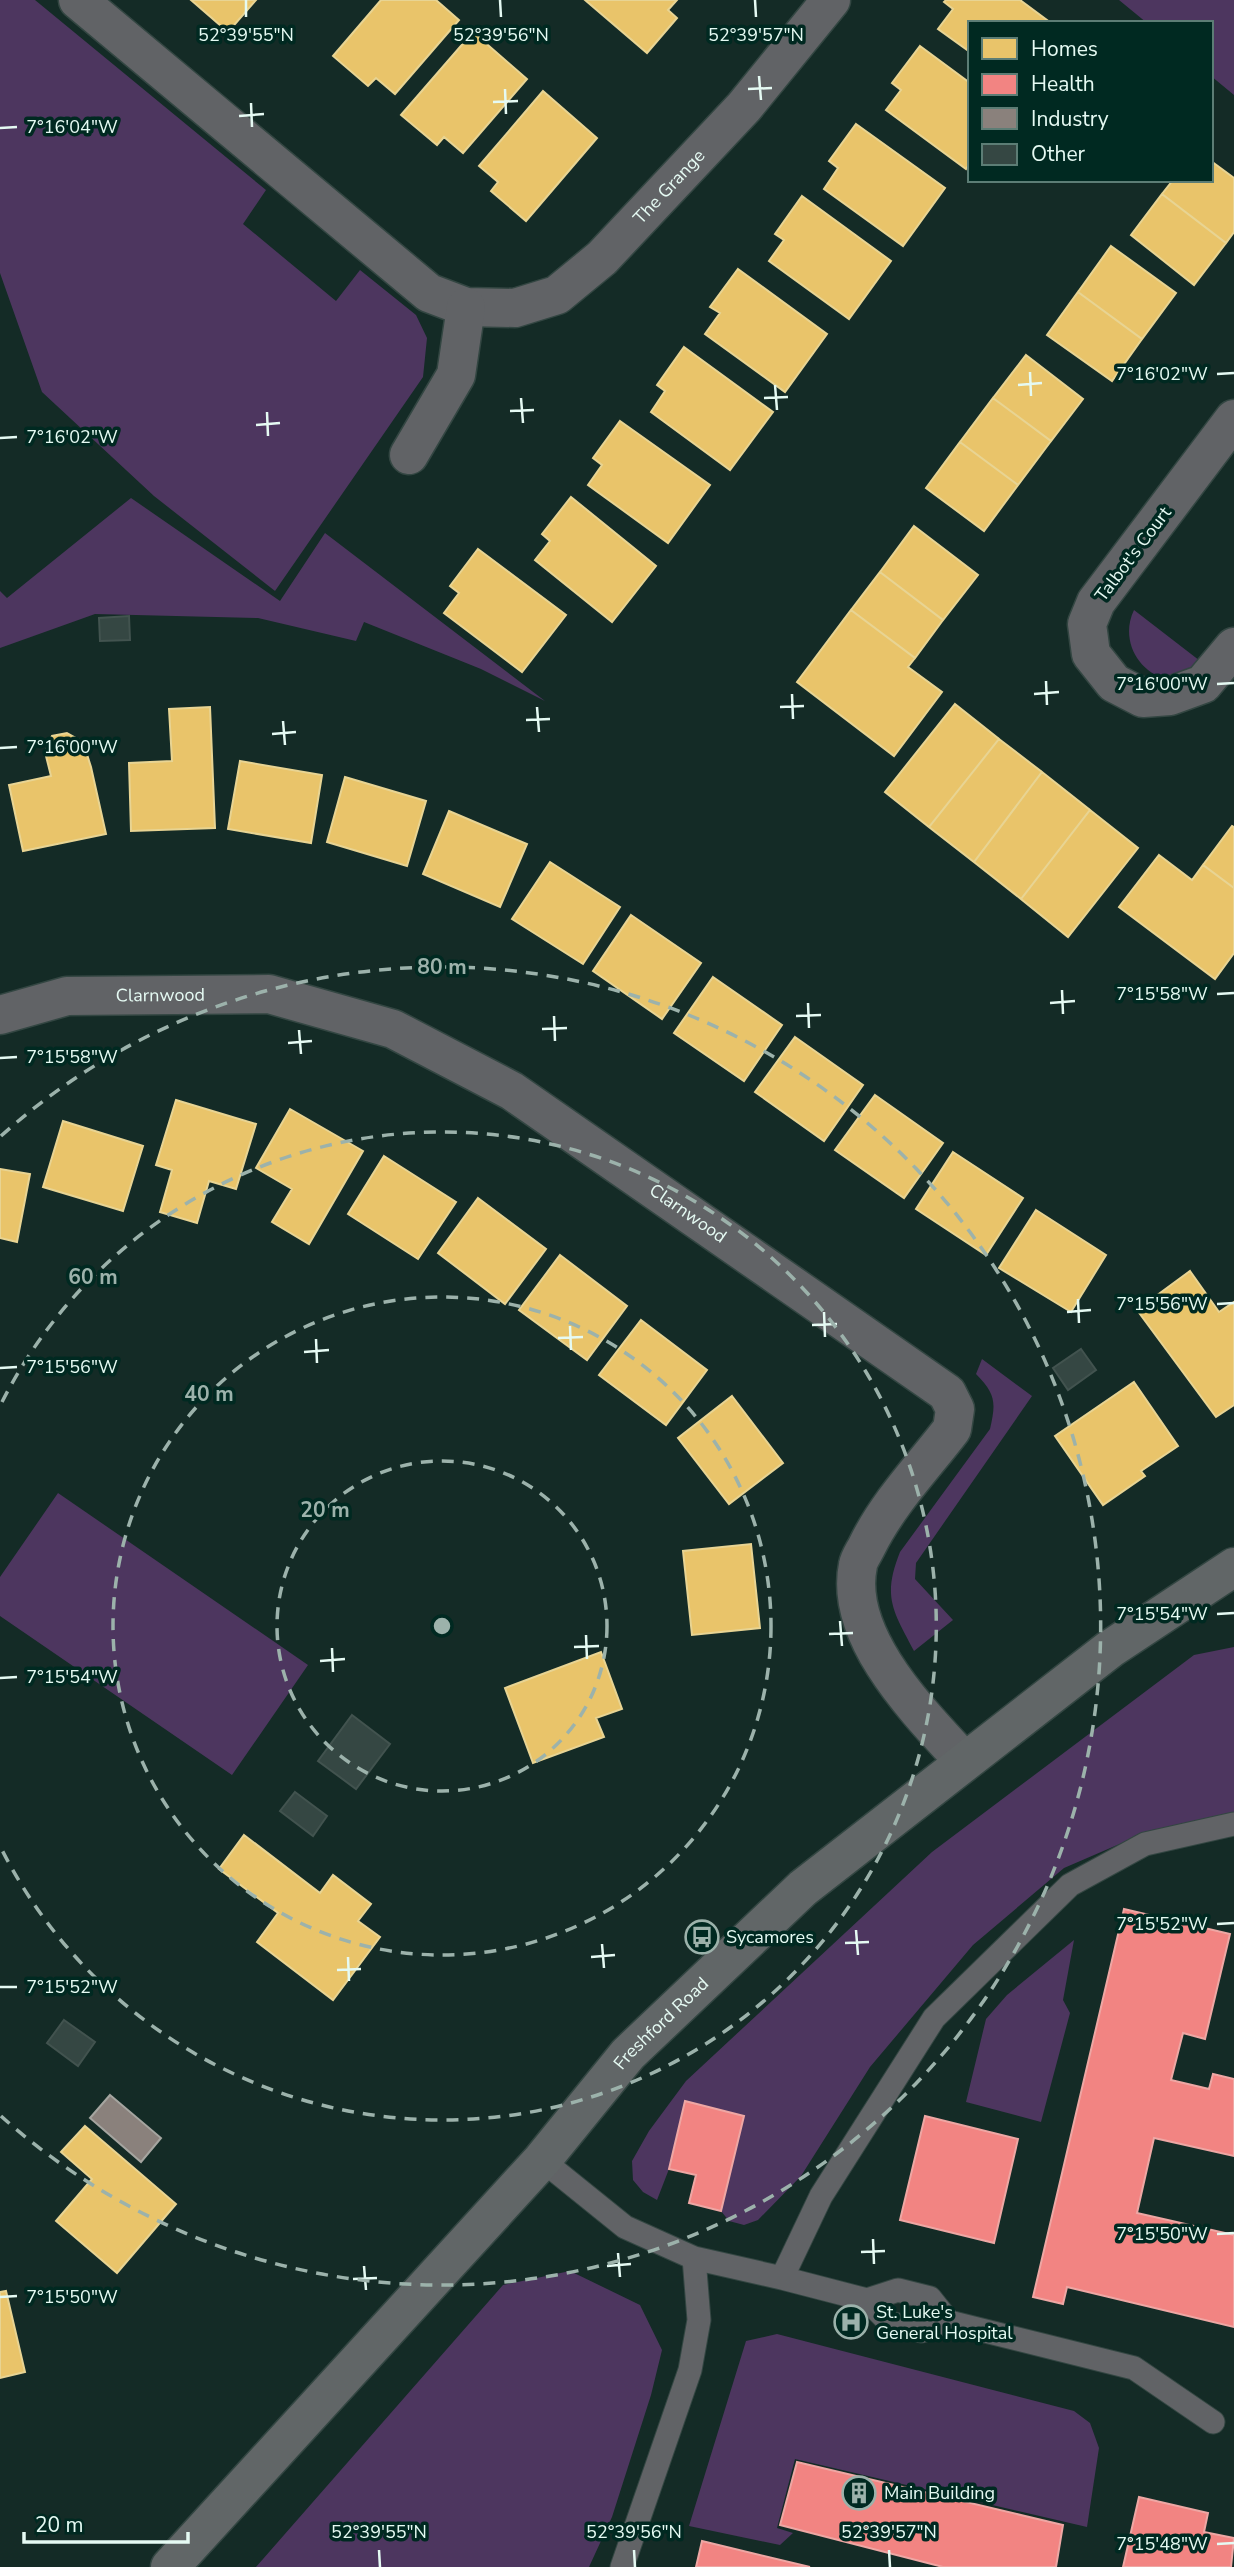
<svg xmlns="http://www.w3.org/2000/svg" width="1234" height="2567" font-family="'Nunito Sans',sans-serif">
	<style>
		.green { fill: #4d365f }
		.homes { fill: #e9c46a; stroke: #e8d493; stroke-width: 2 }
		.health { fill: #f28482; stroke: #eea7a4; stroke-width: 2 }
		.industry { fill: #8a817c; stroke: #a5a5a0; stroke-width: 2 }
		.building { fill: #354743; stroke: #42534f; stroke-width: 2 }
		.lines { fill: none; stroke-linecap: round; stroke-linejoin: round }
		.lane-casing { stroke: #334642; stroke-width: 25 }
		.street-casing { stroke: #334642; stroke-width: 41 }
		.secondary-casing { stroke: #334642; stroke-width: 41 }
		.lane { stroke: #616366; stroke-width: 23 }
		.street { stroke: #616366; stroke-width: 38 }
		.secondary { stroke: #616667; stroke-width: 38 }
		.ticks { fill: none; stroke: #e5faf3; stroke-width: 2.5 }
		.ring { fill: none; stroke: #9cb2ab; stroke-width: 3.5; stroke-dasharray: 12 9 }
		.labels { text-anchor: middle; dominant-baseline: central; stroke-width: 7; stroke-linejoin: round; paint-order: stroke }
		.street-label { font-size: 18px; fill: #e5faf3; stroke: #002921 }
		.poi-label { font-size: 18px; fill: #e5faf3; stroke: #002921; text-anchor: start }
		.ticks-label { font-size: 18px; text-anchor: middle; fill: #e5faf3; stroke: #002921; stroke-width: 7; stroke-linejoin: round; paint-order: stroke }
		.centre { fill: #9cb2ab; stroke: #002921; stroke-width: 3.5 }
		.ring-label { font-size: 21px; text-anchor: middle; font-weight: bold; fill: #9cb2ab; stroke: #002921; stroke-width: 7; stroke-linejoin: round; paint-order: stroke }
	</style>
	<rect width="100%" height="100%" fill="#142b26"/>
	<!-- green -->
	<path class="green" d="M0,0H35L266,190L243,224L336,301L360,270L416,315L427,338L423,377L275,591L154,496L42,392L0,273Z
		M1119,0H1234V95L1211,76V23H1147Z
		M131,498L280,601L325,533L545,701L481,669L364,622L356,641L258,618L95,614L0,648V591L7,598Z
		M1134,610L1204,664L1167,680C1137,671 1120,639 1134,610Z
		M982,1359L1032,1396L916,1563L915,1579L953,1620L914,1651C893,1611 882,1597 900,1552L990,1429C996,1403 996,1394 976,1374Z
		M58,1493L308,1665L232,1775L0,1616V1577Z
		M1234,1647V1816L1152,1830L1064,1868L973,1945L870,2067L801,2176L758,2220L744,2225L729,2221L721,2211L744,2117L685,2102L669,2169L657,2200L643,2192L633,2180L632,2161L649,2131L686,2081L932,1852L1194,1655Z
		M1074,1940L1063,2000L1070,2013L1041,2122L966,2102L986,2019L1007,1995Z
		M570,2271L640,2305L662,2350L651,2395L612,2517L589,2567H256L503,2285Z
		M777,2334L1074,2411L1090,2423L1099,2448L1087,2527L795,2459L777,2528L793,2533L780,2545L689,2526L746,2341Z"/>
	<!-- homes -->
	<path class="homes" d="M191,0H256L228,32Z
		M381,0H436L459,20L395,94L376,78L368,86L333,56Z
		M585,0H677L668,10L677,18L647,53Z
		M946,0H1020L1051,23H970V52L938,29L953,9L944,2Z
		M473,32L527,79L463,153L444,137L437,145L401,115Z
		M920,46L970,83V163L966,169L886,110L901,90L892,83Z
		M543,91L597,138L526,221L491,191L498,182L479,166Z
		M856,124L945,188L903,246L824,189L838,168L829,161Z
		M1211,161L1234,178V232L1226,243L1162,194L1173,180H1211Z
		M1162,194L1226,243L1194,285L1131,235Z
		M802,196L891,261L849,319L769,261L784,240L775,234Z
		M1111,246L1176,293L1142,339L1078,292Z
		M738,269L827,334L785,392L705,334L720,313L710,307Z
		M1078,292L1142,339L1112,381L1047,335Z
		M684,347L773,412L730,470L651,412L665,391L657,385Z
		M1026,355L1083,399L1051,441L993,398Z
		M993,398L1051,441L1018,485L960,442Z
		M620,421L710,485L668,543L588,485L602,465L593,458Z
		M960,442L1018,485L984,531L926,488Z
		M571,497L656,566L612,622L535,560L550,541L542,534Z
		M914,526L978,575L943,620L880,572Z
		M478,549L566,615L522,672L444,613L459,593L450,586Z
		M880,572L943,620L915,658L851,610Z
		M851,610L915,658L908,667L942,692L894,756L797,682Z
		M955,704L999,739L929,827L885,792Z
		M210,707L215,828L131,831L129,763L172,761L169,709Z
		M67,733L83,742L91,767L106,834L23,851L9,785L51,776L45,752L52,736Z
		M999,739L1042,772L974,862L929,827Z
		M240,761L322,775L311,843L228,829Z
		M1042,772L1090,810L1021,899L974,862Z
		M345,777L426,801L407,866L327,842Z
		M1090,810L1138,848L1068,937L1021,899Z
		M449,811L527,844L500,907L423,874Z
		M1232,826L1234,827V888L1203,865Z
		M1159,855L1192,880L1203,865L1234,888V953L1215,979L1119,907Z
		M550,862L620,907L583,964L512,919Z
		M631,915L701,963L662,1019L593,971Z
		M713,977L782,1025L744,1081L674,1033Z
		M795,1037L863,1085L824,1141L755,1092Z
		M875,1095L943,1143L904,1198L835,1150Z
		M176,1100L256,1124L236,1189L209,1181L197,1223L160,1212L172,1170L156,1165Z
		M290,1109L363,1151L309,1244L272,1222L292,1189L256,1168Z
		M63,1121L143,1146L123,1211L43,1187Z
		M953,1152L1023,1198L986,1255L916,1209Z
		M384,1156L456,1202L418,1259L348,1214Z
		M0,1169L30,1174L17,1242L0,1238Z
		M478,1198L546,1249L505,1304L438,1253Z
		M1036,1210L1106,1255L1071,1312L999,1268Z
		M560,1255L627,1306L587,1360L519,1310Z
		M1190,1271L1219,1312L1234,1302V1405L1216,1417L1137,1310Z
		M641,1320L707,1370L666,1425L599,1375Z
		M1134,1382L1178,1446L1141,1471L1145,1476L1103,1505L1055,1436Z
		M732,1396L783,1463L729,1504L678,1438Z
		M751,1544L760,1628L692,1635L683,1551Z
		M601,1652L622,1709L596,1718L604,1737L533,1763L505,1688Z
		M244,1835L320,1893L333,1875L371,1904L358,1921L380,1937L333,2000L257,1942L278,1913L219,1869Z
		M85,2126L176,2204L117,2273L56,2221L92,2179L61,2152Z
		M6,2291L25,2372L0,2378V2292Z"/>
	<!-- health -->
	<path class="health" d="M1124,1909L1230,1934L1205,2039L1183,2033L1171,2080L1209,2089L1213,2074L1234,2079V2156L1154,2138L1137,2213L1234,2235V2327L1067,2287L1063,2304L1033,2297Z
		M685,2101L744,2116L721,2211L689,2203L696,2175L669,2169Z
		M925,2116L1018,2139L994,2243L900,2220Z
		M797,2462L1063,2525L1056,2567H943L780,2525Z
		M1139,2497L1208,2513L1204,2532L1234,2538L1231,2567H1123Z
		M702,2541L810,2567H696Z"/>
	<!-- industry -->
	<path class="industry" d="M110,2095L161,2138L141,2162L90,2118Z"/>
	<!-- building -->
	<path class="building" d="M129,616L130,640L100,641L99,618Z
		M1081,1349L1096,1370L1068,1390L1053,1368Z
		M352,1715L390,1744L356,1789L318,1761Z
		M295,1792L327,1816L313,1836L280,1811Z
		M64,2020L95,2042L78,2066L47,2043Z"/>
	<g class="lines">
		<defs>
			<path id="lane" d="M542,2160L625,2227L694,2258L782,2278L867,2300L890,2323L922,2331L949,2322L1134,2368L1213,2422
				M782,2278L821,2196L934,2018L1070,1885L1145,1844L1234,1824
				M867,2300L898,2290L930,2298L949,2322
				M622,2567L690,2370L699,2320L694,2258"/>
			<g id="street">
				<path id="s1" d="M78,0L429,293L466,307L515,308L557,295L602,258L744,107L831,0"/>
				<path d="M1234,419L1096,602L1087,624L1091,654L1114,683L1143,698L1170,696L1203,684L1234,647"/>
				<path d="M409,455L456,375L466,307"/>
				<path id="s2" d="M0,1015L67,996L269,994L393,1029L512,1091L947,1393L955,1409L952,1429C923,1467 888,1503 867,1546C864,1552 859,1559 858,1565C843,1637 920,1713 964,1761"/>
			</g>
			<g id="secondary">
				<path id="s3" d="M170,2567L542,2160L628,2054L803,1888L1110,1649L1234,1567"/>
			</g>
		</defs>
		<!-- lane casing -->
		<use href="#lane" class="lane-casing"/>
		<!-- street casing -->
		<use href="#street" class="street-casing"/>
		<!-- secondary casing -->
		<use href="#secondary" class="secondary-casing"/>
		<!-- lane -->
		<use href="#lane" class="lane"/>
		<!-- street -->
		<use href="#street" class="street"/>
		<!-- secondary -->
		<use href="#secondary" class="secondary"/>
	</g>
	<!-- ticks -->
	<path class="ticks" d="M246,0V17M500,0L501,17M755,0L756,17M759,76L761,100M505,89L506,114M748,89L772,88M493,102L518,101M251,103L252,127M239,116L264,114M0,128L17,127M1030,372L1031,396M1217,374L1234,373M775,385L777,410M1018,385L1042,383M521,398L523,423M764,398L788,397M510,411L534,410M267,412L268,436M256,425L280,423M0,438L17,437M1046,681L1047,705M1217,684L1234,683M792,694L793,719M1034,694L1059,692M537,707L539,732M780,707L804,706M526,720L550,719M283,721L285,745M272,734L296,732M0,748L17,747M1062,990L1063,1014M1217,994L1234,993M808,1003L809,1028M1050,1003L1075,1001M554,1016L555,1041M796,1016L821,1015M542,1029L567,1028M299,1030L301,1054M288,1043L312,1041M0,1058L17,1057M1078,1299L1079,1323M1217,1304L1234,1303M824,1312L825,1337M1067,1312L1091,1310M812,1325L837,1324M570,1326L571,1350M558,1338L583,1337M316,1339L317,1363M304,1352L329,1350M0,1368L17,1367M1217,1614L1234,1613M840,1621L842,1646M829,1634L853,1633M586,1635L587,1659M574,1647L599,1646M332,1648L333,1672M320,1661L345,1659M0,1678L17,1677M1217,1924L1234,1923M856,1930L858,1955M845,1943L869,1942M602,1944L604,1968M348,1957L349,1981M591,1957L615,1955M337,1970L361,1969M0,1987H17M1217,2234L1234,2233M873,2239L874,2264M861,2252L885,2251M618,2253L620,2277M364,2266L366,2290M607,2266L631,2264M353,2279L377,2278M0,2297L17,2296M1217,2544L1234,2543M379,2550L380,2567M634,2550L635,2567M889,2550L890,2567"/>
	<!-- distance rings -->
	<g class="ring">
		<circle cx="442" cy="1626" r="165"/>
		<circle cx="442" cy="1626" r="329"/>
		<path d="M2 1402A494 494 0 1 1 2 1850"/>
		<path d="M1 1136A659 659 0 1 1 1 2116"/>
	</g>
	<!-- icons -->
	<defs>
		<symbol id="bus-ring" viewBox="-11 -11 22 22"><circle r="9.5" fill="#002921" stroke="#9cb2ab" stroke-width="1.5"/><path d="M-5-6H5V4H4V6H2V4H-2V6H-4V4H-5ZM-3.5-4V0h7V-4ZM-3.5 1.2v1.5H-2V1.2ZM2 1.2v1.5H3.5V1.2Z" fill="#9cb2ab"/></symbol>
		<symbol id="hospital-ring" viewBox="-11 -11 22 22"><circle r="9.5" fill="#002921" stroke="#9cb2ab" stroke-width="1.5"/><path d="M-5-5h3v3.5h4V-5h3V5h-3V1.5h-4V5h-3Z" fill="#9cb2ab"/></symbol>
		<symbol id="building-ring" viewBox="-11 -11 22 22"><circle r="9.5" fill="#002921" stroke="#9cb2ab" stroke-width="1.5"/><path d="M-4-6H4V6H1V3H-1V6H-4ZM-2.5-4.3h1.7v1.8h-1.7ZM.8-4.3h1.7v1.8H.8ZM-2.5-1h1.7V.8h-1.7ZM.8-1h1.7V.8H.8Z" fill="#9cb2ab"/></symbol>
	</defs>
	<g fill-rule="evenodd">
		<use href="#bus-ring" x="683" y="1918" width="38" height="38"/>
		<use href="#hospital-ring" x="832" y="2303" width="38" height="38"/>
		<use href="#building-ring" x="840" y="2474" width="38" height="38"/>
	</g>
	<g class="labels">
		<!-- street labels -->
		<g class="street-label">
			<text stroke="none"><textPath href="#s1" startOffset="746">The Grange</textPath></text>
			<text transform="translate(1133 554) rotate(-53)">Talbot's Court</text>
			<text stroke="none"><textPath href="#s2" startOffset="163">Clarnwood</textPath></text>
			<text stroke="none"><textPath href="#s2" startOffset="749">Clarnwood</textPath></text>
			<text stroke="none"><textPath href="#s3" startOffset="733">Freshford Road</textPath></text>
		</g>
		<!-- poi labels -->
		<g class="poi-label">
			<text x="726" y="1937">Sycamores</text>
			<text x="876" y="2312">St. Luke's<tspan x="876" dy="21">General Hospital</tspan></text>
			<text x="884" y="2493">Main Building</text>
		</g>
	</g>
	<g class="ticks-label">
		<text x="246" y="41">52°39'55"N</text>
		<text x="501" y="41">52°39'56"N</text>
		<text x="756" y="41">52°39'57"N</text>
		<text x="72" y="133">7°16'04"W</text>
		<text x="1162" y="380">7°16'02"W</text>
		<text x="72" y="443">7°16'02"W</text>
		<text x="1162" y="690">7°16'00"W</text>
		<text x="72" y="753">7°16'00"W</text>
		<text x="1162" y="1000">7°15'58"W</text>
		<text x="72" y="1063">7°15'58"W</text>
		<text x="1162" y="1310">7°15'56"W</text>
		<text x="72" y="1373">7°15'56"W</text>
		<text x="1162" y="1620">7°15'54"W</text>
		<text x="72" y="1683">7°15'54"W</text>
		<text x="1162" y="1930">7°15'52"W</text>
		<text x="72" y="1993">7°15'52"W</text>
		<text x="1162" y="2240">7°15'50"W</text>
		<text x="72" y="2303">7°15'50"W</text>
		<text x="379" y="2538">52°39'55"N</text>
		<text x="634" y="2538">52°39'56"N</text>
		<text x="889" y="2538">52°39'57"N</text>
		<text x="1162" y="2550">7°15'48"W</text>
	</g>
	<circle cx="442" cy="1626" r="10" class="centre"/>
	<g class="ring-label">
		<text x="442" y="974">80 m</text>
		<text x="93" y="1284">60 m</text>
		<text x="209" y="1401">40 m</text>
		<text x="325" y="1517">20 m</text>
	</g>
	<!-- legend -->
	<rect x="968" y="21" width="245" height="161" fill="#002921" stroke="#5c7d75" stroke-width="2"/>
	<rect x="982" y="38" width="35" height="21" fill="#e9c46a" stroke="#5c7d75" stroke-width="2"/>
	<text x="1031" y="56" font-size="21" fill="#e5faf3">Homes</text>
	<rect x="982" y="74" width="35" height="21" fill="#f28482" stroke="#5c7d75" stroke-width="2"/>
	<text x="1031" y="91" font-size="21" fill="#e5faf3">Health</text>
	<rect x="982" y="108" width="35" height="21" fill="#8a817c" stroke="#5c7d75" stroke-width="2"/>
	<text x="1031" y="126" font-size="21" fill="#e5faf3">Industry</text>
	<rect x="982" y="144" width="35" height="21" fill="#354743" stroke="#5c7d75" stroke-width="2"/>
	<text x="1031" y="161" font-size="21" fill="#e5faf3">Other</text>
	<!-- scale -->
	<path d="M24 2532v10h164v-10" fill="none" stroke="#e5faf3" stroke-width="3.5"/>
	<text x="35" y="2532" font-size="21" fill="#e5faf3" stroke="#002921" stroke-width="5" paint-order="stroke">20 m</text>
</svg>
